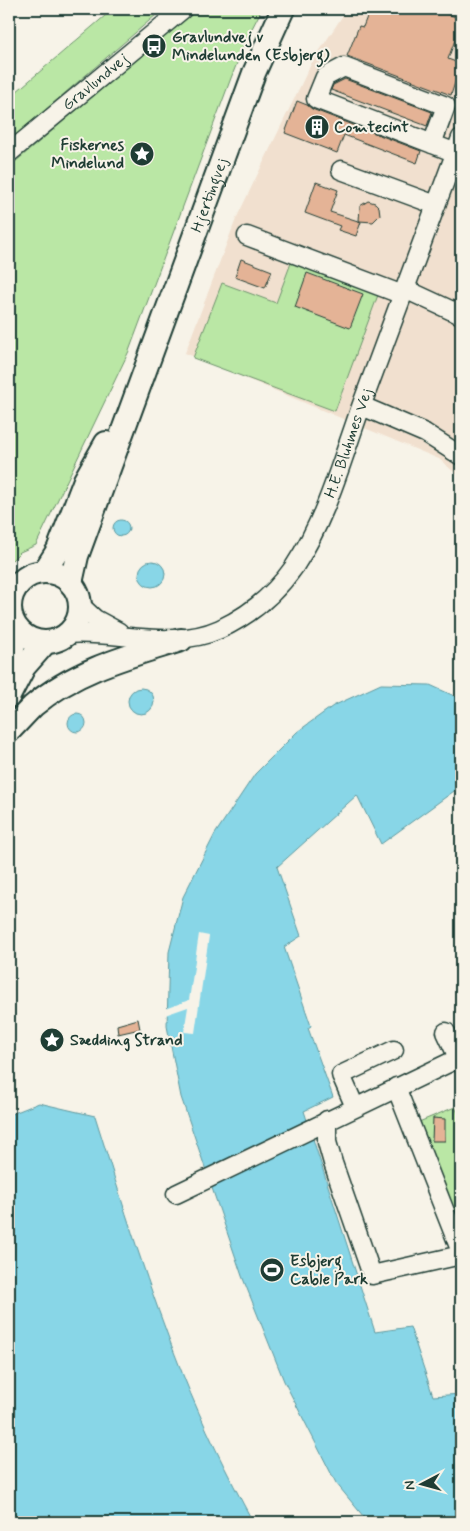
<svg xmlns="http://www.w3.org/2000/svg" width="470" height="1531" font-family="Mynerve,sans-serif">
	<style>
		.built { fill: #f1e0cf }
		.green { fill: #bae7a5; stroke: #6c926c }
		.water { fill: #88d6e7; stroke: #5e999f }
		.pier { fill: #f7f3e8 }
		.building { fill: #e4b396; stroke: #1f3d34 }
		.lines { fill: none; stroke-linecap: round; stroke-linejoin: round }
		.minor-casing { stroke: #1f3d34; stroke-width: 21 }
		.major-casing { stroke: #1f3d34; stroke-width: 26 }
		.minor { stroke: #f7f3e8; stroke-width: 18 }
		.major { stroke: #f7f3e8; stroke-width: 22 }
		.labels { text-anchor: middle; dominant-baseline: central; stroke-width: 4; stroke-linejoin: round; paint-order: stroke }
		.poi-label { font-size: 16px; font-weight: bold; fill: #1f3d34; stroke: #f7f3e8; text-anchor: start }
		.street-label { font-size: 16px; fill: #1f3d34; stroke: #f7f3e8 }
	</style>
	<rect width="100%" height="100%" fill="#f7f3e8"/>
	<filter id="ink" filterUnits="userSpaceOnUse"><feTurbulence type="fractalNoise" baseFrequency=".02" numOctaves="2"/><feDisplacementMap in="SourceGraphic" scale="10" xChannelSelector="R" yChannelSelector="G"/><feConvolveMatrix kernelMatrix="1 2 1 2 8 2 1 2 1" color-interpolation-filters="sRGB"/></filter>
	<g filter="url(#ink)">
		<!-- built -->
		<path class="built" d="M347,9H461V478L439,459L185,353L236,219L311,64Z"/>
		<!-- green -->
		<path class="green" d="M113,9H163L9,141V98Z
			M197,9H262L247,38L231,78L129,351L36,545L20,552L9,563V167Z
			M291,263L378,295L335,411L193,358L222,283L276,303Z
			M455,1107L461,1119V1227L419,1122Z"/>
		<!-- water -->
		<path class="water" d="M113 528a8 8 0 1 1 16 0a8 8 0 1 1-16 0Z
			M139 574a13 13 0 1 1 26 0a13 13 0 1 1-26 0Z
			M381,684L430,685L461,699V786L381,844L357,795L277,867L301,936L284,947L311,1026L308,1028L333,1097L304,1111L375,1332L410,1327L433,1396L461,1394V1522H368L336,1483L284,1381L242,1276L181,1097L167,1026L169,952L183,897L215,834L255,774L297,732L333,706Z
			M128 701a13 13 0 1 1 26 0a13 13 0 1 1-26 0Z
			M68 723a9 9 0 1 1 18 0a9 9 0 1 1-18 0Z
			M39,1103L95,1116C122,1202 149,1290 183,1375C203,1425 227,1474 253,1522H9V1231L11,1226L9,1211V1115Z"/>
		<!-- pier -->
		<path class="pier" d="M199,934L209,936L195,1033L184,1032L188,1007L165,1015V1009L189,1000Z"/>
		<!-- building -->
		<path class="building" d="M370,9H434L461,19V24L448,59L461,64L451,95L347,56L359,26L363,27Z
			M345,79L432,112L427,126L331,90L333,85Z
			M297,101L307,105L312,109L421,151L417,163L344,135L337,153L285,133Z
			M316,182L338,190L330,212L361,222L356,236L338,230L340,226L305,213Z
			M368,201L375,203L379,207L380,215L373,222L359,221L360,206Z
			M241,259L272,271L265,288L235,277Z
			M307,273L363,294L350,328L295,307Z
			M138,1019L140,1029L118,1034L117,1025Z
			M433,1118L445,1119V1141H432Z"/>
		<g class="lines">
			<defs>
				<g id="minor">
					<path d="M432,144L446,106L344,67L325,77L316,99L456,153"/>
					<path id="s1" d="M9,153L183,9"/>
					<path d="M341,170L436,205"/>
					<path d="M247,236L403,295"/>
					<path d="M405,289L461,315"/>
					<path d="M362,406L425,433L461,456"/>
					<path d="M80,605L95,619L119,632"/>
					<path id="s2" d="M67,634C118,630 171,651 220,629C250,615 275,594 294,567C327,517 342,459 362,404C395,315 428,227 461,138"/>
					<path d="M446,1032L461,1064"/>
					<path d="M396,1087L461,1252"/>
					<path d="M355,1107L341,1075L394,1050"/>
					<path d="M327,1120V1142L333,1163L372,1275L461,1255"/>
					<path d="M176,1194L461,1057"/>
				</g>
				<g id="major">
					<circle cx="45" cy="607" r="35"/>
					<path d="M44,572L58,550L85,480L106,443"/>
					<path id="s3" d="M71,583L77,556L254,73L283,9"/>
					<path d="M9,664L18,630"/>
					<path d="M9,696L24,667L46,642"/>
					<path d="M9,731C17,723 25,714 33,706C75,670 129,656 181,640"/>
				</g>
			</defs>
			<!-- minor casing -->
			<use href="#minor" class="minor-casing"/>
			<!-- major casing -->
			<use href="#major" class="major-casing"/>
			<!-- minor -->
			<use href="#minor" class="minor"/>
			<!-- major -->
			<use href="#major" class="major"/>
		</g>
	</g>
	<!-- icons -->
	<defs>
		<symbol id="bus-disc" viewBox="-11 -11 22 22"><circle r="9.5" fill="#1f3d34" stroke="#f7f3e8"/><path d="M-5-6H5V4H4V6H2V4H-2V6H-4V4H-5ZM-3.5-4V0h7V-4ZM-3.5 1.2v1.5H-2V1.2ZM2 1.2v1.5H3.5V1.2Z" fill="#fff"/></symbol>
		<symbol id="building-disc" viewBox="-11 -11 22 22"><circle r="9.5" fill="#1f3d34" stroke="#f7f3e8"/><path d="M-4-6H4V6H1V3H-1V6H-4ZM-2.5-4.3h1.7v1.8h-1.7ZM.8-4.3h1.7v1.8H.8ZM-2.5-1h1.7V.8h-1.7ZM.8-1h1.7V.8H.8Z" fill="#fff"/></symbol>
		<symbol id="sight-disc" viewBox="-11 -11 22 22"><circle r="9.5" fill="#1f3d34" stroke="#f7f3e8"/><path d="M0-6L1.8-2.2L6-1.7L2.9 1.2L3.7 5.4L0 3.3L-3.7 5.4L-2.9 1.2L-6-1.7L-1.8-2.2Z" fill="#fff"/></symbol>
		<symbol id="stadium-disc" viewBox="-11 -11 22 22"><circle r="9.5" fill="#1f3d34" stroke="#f7f3e8"/><path d="M0-5a6.5 5 0 1 0 0 10a6.5 5 0 1 0 0-10ZM-3.5-1.8h7v3.6h-7Z" fill="#fff"/></symbol>
	</defs>
	<g fill-rule="evenodd">
		<use href="#bus-disc" x="140" y="32" width="28" height="28"/>
		<use href="#building-disc" x="303" y="113" width="28" height="28"/>
		<use href="#sight-disc" x="128" y="140" width="28" height="28"/>
		<use href="#sight-disc" x="38" y="1026" width="28" height="28"/>
		<use href="#stadium-disc" x="258" y="1256" width="28" height="28"/>
	</g>
	<g class="labels">
		<!-- poi labels -->
		<g class="poi-label">
			<text x="172" y="37">Gravlundvej v<tspan x="172" dy="18">Mindelunden (Esbjerg)</tspan></text>
			<text x="334" y="127">Comtecint</text>
			<text x="124" y="145" text-anchor="end">Fiskernes<tspan x="124" dy="18">Mindelund</tspan></text>
			<text x="70" y="1040">Sædding Strand</text>
			<text x="290" y="1261">Esbjerg<tspan x="290" dy="18">Cable Park</tspan></text>
		</g>
		<!-- street labels -->
		<g class="street-label">
			<text stroke="none"><textPath href="#s1" startOffset="112">Gravlundvej</textPath></text>
			<text stroke="none"><textPath href="#s3" startOffset="412">Hjertingvej</textPath></text>
			<text stroke="none"><textPath href="#s2" startOffset="388">H.E. Bluhmes Vej</textPath></text>
		</g>
	</g>
	<!-- margin -->
	<rect width="470" height="1531" fill="none" stroke="#f7f3e8" stroke-width="30"/>
	<rect x="15" y="15" width="440" height="1501" fill="none" stroke="#1f3d34" stroke-width="2" filter="url(#ink)"/>
	<!-- north arrow -->
	<g transform="translate(422 1484) rotate(264)" stroke="#f7f3e8" stroke-width="4" paint-order="stroke">
	<path d="M0-4L9 19L0 12L-9 19Z" fill="#1f3d34"/>
	<text y="-8" font-size="14" font-weight="bold" text-anchor="middle" fill="#1f3d34">N</text>
	</g>
</svg>
